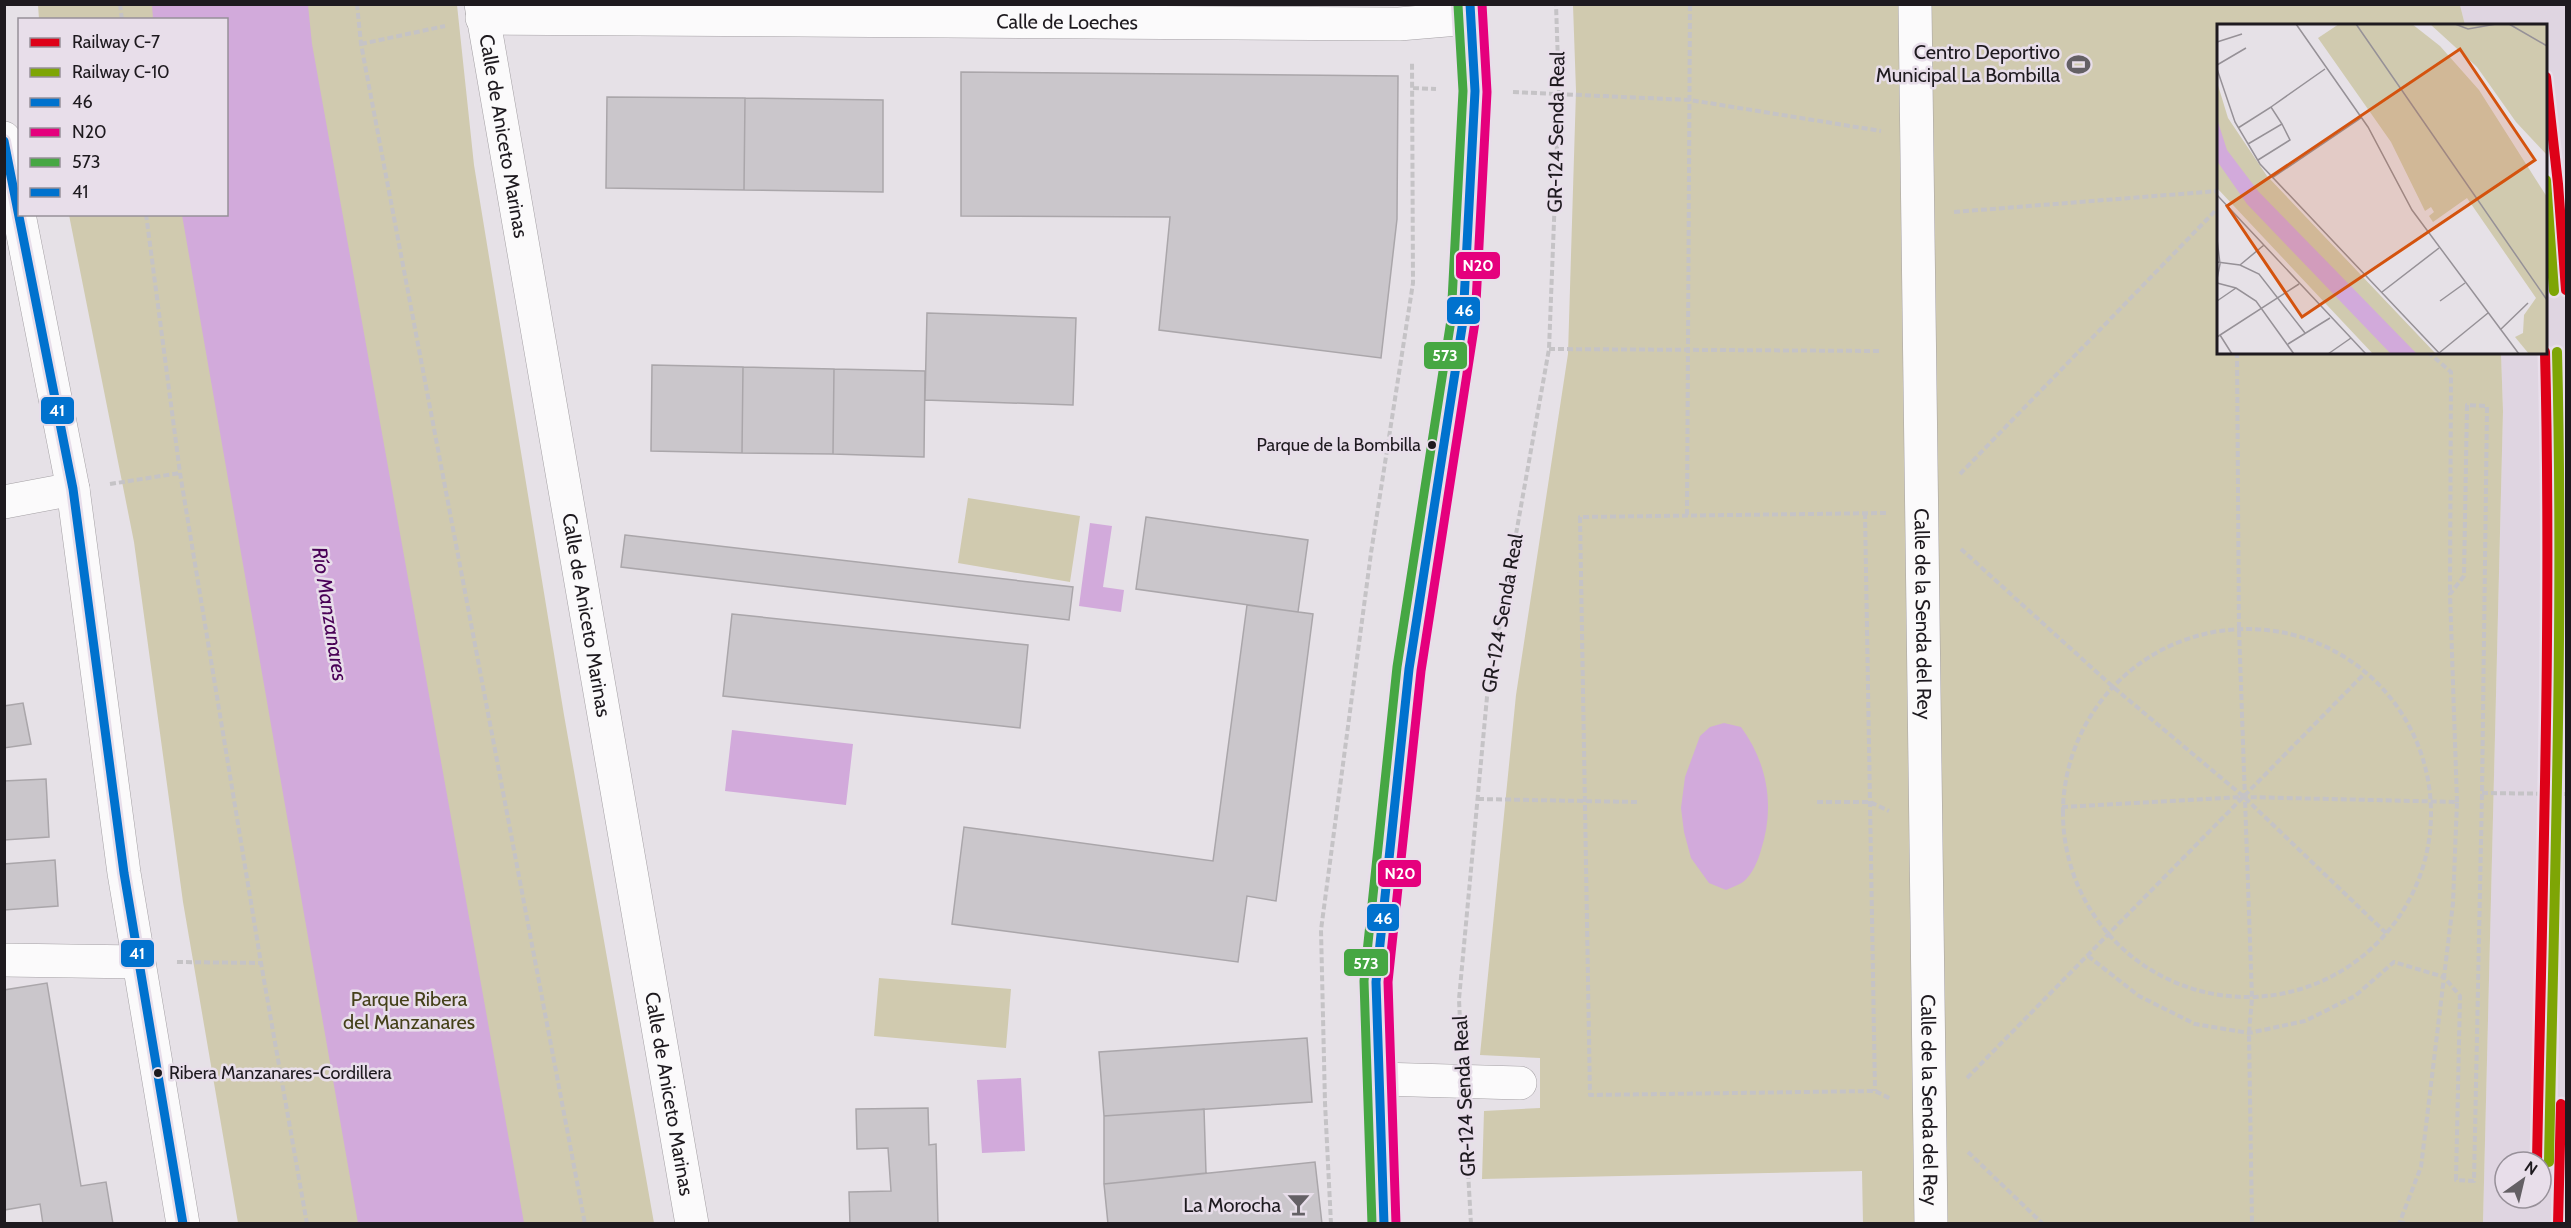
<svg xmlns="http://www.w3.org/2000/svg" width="2571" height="1228" font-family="Cabin,sans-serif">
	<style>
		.built { fill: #dfd5e1; fill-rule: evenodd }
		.green { fill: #d0caaf }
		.water { fill: #d2aadb }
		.building { fill: #cac6cb; stroke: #aaa6aa; stroke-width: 1.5 }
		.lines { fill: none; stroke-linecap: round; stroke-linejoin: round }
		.minor-casing { stroke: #a4a0a4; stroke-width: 34 }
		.major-casing { stroke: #a4a0a4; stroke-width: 34 }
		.path { stroke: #c5c3c6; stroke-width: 4; stroke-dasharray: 6 3; stroke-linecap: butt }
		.minor { stroke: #fbfafb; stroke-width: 33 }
		.major { stroke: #fbfafb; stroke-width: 33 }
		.bus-1-casing { stroke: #e8deea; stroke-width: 14 }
		.bus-2-casing { stroke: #e8deea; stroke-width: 14 }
		.bus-3-casing { stroke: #e8deea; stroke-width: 14 }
		.bus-4-casing { stroke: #e8deea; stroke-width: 14 }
		.bus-1 { stroke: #0072ce; stroke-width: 9 }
		.bus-2 { stroke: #e5007d; stroke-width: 9 }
		.bus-3 { stroke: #46a743; stroke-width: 9 }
		.bus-4 { stroke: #0072ce; stroke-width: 9 }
		.rail-1-casing { stroke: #e8deea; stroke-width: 15 }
		.rail-2-casing { stroke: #e8deea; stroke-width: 15 }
		.rail-1 { stroke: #de0118; stroke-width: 10 }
		.rail-2 { stroke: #7ea505; stroke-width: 10 }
		.bus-dot { fill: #1e1a1f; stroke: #e8deea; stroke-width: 2 }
		.labels { text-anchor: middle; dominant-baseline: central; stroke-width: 5; stroke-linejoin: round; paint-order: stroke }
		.bus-label { font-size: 18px; fill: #1e1a1f; stroke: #e8deea; text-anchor: end }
		.street-label { font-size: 20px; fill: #1e1a1f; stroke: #e8deea }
		.poi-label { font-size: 20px; fill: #1e1a1f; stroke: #e8deea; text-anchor: end }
		.park-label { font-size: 20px; fill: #444019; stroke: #e8deea }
		.water-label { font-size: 21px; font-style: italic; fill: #490056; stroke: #e8deea }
		.inset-road { fill: none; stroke: #969197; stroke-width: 1.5 }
		.view { fill: #d4530e; fill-opacity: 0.15; stroke: #d4530e; stroke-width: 3 }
		.inset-edge { fill: none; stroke: #1e1a1f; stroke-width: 3 }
		.line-badge { stroke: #e8deea; stroke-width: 2 }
		.badge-label { font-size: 16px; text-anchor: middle; font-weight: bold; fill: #fff }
	</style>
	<rect width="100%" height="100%" fill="#e6e1e7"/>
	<!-- built -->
	<path class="built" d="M2565,4L2566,1223H2483L2503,411L2501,353L2546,352V26L2465,25L2460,5ZM2505,1162H2541V1198H2505Z"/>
	<!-- green -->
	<path class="green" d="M38,5H457L474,165L564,715L654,1223H238L183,902L134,542L69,215L226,214V20L39,19Z
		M1573,5H2460L2465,25L2218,26V352L2501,353L2503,411L2483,1223L1863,1224L1862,1171L1482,1179L1484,1111L1540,1108V1058L1480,1055L1516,695L1568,354L1576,91Z
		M968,498L1080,516L1070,582L958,563Z
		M879,978L1011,989L1006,1048L874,1036Z"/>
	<!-- water -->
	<path class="water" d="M152,5H308L312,44L524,1223H358L182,215L226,214V20L153,19Z
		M1090,523L1112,526L1103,587L1124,590L1121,612L1079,606Z
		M1724,723L1741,727C1768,764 1775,807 1761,850C1758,861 1752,875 1743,882C1739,885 1732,887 1726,890L1709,883L1691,858L1684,832L1681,808L1685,777L1700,736L1710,727Z
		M732,730L853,744L846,805L725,791Z
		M1021,1078L1025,1151L982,1153L977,1080Z"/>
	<!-- building -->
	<path class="building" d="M961,72L1398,76L1397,219L1381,358L1159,330L1170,217L961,216Z
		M607,97L745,98L744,190L606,188Z
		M745,98L883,100V192L744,190Z
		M927,313L1076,318L1073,405L925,400Z
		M652,365L743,367L742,453L651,451Z
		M743,367L834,369L833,454L742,453Z
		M834,369L925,371L924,457L833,454Z
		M1146,517L1308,540L1298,612L1136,589Z
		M625,535L1073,587L1069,620L621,567Z
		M1247,605L1313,614L1276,901L1247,896L1238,962L952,924L964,827L1213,861Z
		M732,614L1028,645L1020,728L723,696Z
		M23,703L31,744L4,748V706Z
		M46,779L49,837L4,840V781Z
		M55,860L58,906L4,910V864Z
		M47,983L81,1186L106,1182L113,1224H43L40,1204L4,1210V990Z
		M1307,1038L1312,1102L1104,1116L1099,1052Z
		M928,1108L929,1145L936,1144L938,1224H850L849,1192L891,1191L888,1148L857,1149L856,1109Z
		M1204,1109L1206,1173L1104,1184V1116Z
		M1315,1162L1322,1224H1108L1104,1184Z"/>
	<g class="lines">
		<defs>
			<g id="minor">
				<path id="s1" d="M481,4L692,1224"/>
				<path id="s2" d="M1915,4L1931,1224"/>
				<path id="s3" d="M482,18L1399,24L1470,18"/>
				<path d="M4,138L73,489L124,873L183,1224"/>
				<path d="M4,502L73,489"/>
				<path d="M4,960L139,962"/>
				<path d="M1379,1079L1520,1083"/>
			</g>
			<path id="major" d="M1384,1224L1376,982L1409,669L1463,321L1475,91L1470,4"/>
		</defs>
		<!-- minor casing -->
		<use href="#minor" class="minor-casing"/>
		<!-- major casing -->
		<use href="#major" class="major-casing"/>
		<!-- path -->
		<path class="path" d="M120,4L122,20
			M357,4L361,44L585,1224
			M361,44L445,26
			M1413,88L1436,89
			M1513,92L1690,100L1881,131
			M1954,212L2218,191
			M146,214L180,473L261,963L307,1224
			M1549,349L1881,351
			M2237,352L2239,629L2252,998L2249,1033L2252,1224
			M2428,352L2451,372L2450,593
			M1960,474L2218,208
			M110,484L180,473
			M1865,513L1875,1091
			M1886,513L1580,517L1590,1095L1875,1091L1891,1099
			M1687,515L1690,4
			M1961,549L2112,686L2244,797L2387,934
			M2063 813a184 184 0 1 1 368 0a184 184 0 1 1-368 0Z
			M2482,793L2566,794
			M1478,799L1637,802
			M1817,802H1870L1889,811
			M2062,807L2244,797L2457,802L2453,903L2444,977L2460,996L2456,1180L2474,1181L2482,793L2487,406L2467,405L2464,576L2450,594L2457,802
			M2088,956L2139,996L2195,1024L2249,1033L2305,1021L2355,996L2394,962L2444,977L2421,1167L2399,1224
			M177,962L261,963
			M1461,1043L1459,999L1487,697L1549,349L1559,93L1556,4
			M1967,1078L2366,672
			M1465,1119L1471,1224
			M1968,1152L2043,1224
			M2399,1222L2409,1224
			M1331,1224L1325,1103L1321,930L1371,553L1413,283L1412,61"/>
		<!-- minor -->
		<use href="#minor" class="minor"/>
		<!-- major -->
		<use href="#major" class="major"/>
		<defs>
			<path id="bus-1" d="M1384,1224L1376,982L1409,669L1463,321L1475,91L1470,4"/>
			<path id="bus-2" d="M1396,1224L1388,982L1421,671L1475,322L1487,92L1482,4"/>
			<path id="bus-3" d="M1372,1224L1364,981L1397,667L1451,320L1463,91L1458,5"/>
			<path id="bus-4" d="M4,141L73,489L124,873L183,1224"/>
		</defs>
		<!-- bus-1 casing -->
		<use href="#bus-1" class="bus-1-casing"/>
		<!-- bus-2 casing -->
		<use href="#bus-2" class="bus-2-casing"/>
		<!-- bus-3 casing -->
		<use href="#bus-3" class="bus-3-casing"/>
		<!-- bus-4 casing -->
		<use href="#bus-4" class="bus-4-casing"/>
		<!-- bus-1 -->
		<use href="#bus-1" class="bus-1"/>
		<!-- bus-2 -->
		<use href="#bus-2" class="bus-2"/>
		<!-- bus-3 -->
		<use href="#bus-3" class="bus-3"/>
		<!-- bus-4 -->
		<use href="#bus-4" class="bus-4"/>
		<defs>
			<path id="rail-1" d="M2546,77L2558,184L2566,290
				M2537,1162C2542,892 2552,622 2545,352
				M2558,1224L2561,1104"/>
			<path id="rail-2" d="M2546,180L2554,291
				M2549,1162C2554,892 2564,622 2557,352"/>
		</defs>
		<!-- rail-1 casing -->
		<use href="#rail-1" class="rail-1-casing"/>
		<!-- rail-2 casing -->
		<use href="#rail-2" class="rail-2-casing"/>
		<!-- rail-1 -->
		<use href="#rail-1" class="rail-1"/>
		<!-- rail-2 -->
		<use href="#rail-2" class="rail-2"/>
	</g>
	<!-- icons -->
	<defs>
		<symbol id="stadium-bare" viewBox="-9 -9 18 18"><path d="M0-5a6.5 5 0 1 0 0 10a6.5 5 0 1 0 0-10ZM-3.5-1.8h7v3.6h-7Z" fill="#646065" stroke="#e8deea" stroke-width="2.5" paint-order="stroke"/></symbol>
		<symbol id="bar-bare" viewBox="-9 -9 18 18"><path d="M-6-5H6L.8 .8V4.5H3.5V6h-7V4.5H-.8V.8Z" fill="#646065" stroke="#e8deea" stroke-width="2.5" paint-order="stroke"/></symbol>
	</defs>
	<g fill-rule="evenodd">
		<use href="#stadium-bare" x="2062" y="48" width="33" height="33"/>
		<use href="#bar-bare" x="1282" y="1188" width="33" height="33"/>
	</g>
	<!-- markers -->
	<g class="bus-dot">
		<circle cx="1432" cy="445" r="5"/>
		<circle cx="158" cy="1073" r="5"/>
	</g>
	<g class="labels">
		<!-- bus labels -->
		<g class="bus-label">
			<text x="1421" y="445">Parque de la Bombilla</text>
			<text x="169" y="1073" text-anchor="start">Ribera Manzanares-Cordillera</text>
		</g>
		<!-- street labels -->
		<g class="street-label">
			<text stroke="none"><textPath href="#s3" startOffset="585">Calle de Loeches</textPath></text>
			<text transform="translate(1556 132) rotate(-89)">GR-124 Senda Real</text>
			<text stroke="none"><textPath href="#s1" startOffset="134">Calle de Aniceto Marinas</textPath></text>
			<text transform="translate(1502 613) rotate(-80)">GR-124 Senda Real</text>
			<text stroke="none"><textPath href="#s1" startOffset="620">Calle de Aniceto Marinas</textPath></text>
			<text stroke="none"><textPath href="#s2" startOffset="610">Calle de la Senda del Rey</textPath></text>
			<text stroke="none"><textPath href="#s1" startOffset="1106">Calle de Aniceto Marinas</textPath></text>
			<text transform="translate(1464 1096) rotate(-93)">GR-124 Senda Real</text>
			<text stroke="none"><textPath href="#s2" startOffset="1096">Calle de la Senda del Rey</textPath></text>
		</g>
		<!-- poi labels -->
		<g class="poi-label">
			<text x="2060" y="52">Centro Deportivo<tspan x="2060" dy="23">Municipal La Bombilla</tspan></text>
			<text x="1281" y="1205">La Morocha</text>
		</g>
		<!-- park labels -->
		<g class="park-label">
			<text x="409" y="999">Parque Ribera<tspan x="409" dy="23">del Manzanares</tspan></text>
		</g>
		<!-- water labels -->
		<g class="water-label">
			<text transform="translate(330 614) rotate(81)">Río Manzanares</text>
		</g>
	</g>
	<!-- overview -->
	<g transform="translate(2217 24)">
		<rect width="330" height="330" fill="#e6e1e7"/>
		<path d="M122,0H195L223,22L262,66L330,173V330H312L298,313L306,309L307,291L319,274L250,174L216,198L212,192L217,188L214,183L208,187L174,118L101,14ZM213,0H330V131L299,98L260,43ZM0,58L11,94L50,152L219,330H156L0,164Z" fill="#d0caaf"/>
		<path d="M0,95L10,126L41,167L200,330H174L30,180L0,137Z" fill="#d2aadb"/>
		<path class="inset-road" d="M79,0L151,103L195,186L302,330M139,0L330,276M238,0L251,5L279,0M292,0L330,22M0,18L25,10M0,41L29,24M0,45L18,98L43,140L223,330M54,83L108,45M21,104L54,83L65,100L31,120M41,136L73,116L65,100M55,154L144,94M0,171L149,330M0,215L3,240L0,255M0,238L23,241L42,250L88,309M23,241L47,221M0,259L19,264L39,277L77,330M165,268L222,224M0,277L19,264M223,277L248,259M283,306L311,279M3,311L15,330M0,313L82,260M71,320L113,294M222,329L271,289M111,330L134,314"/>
		<path class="view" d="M243,25L318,136L85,293L10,182Z"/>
		<rect width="330" height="330" class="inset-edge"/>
	</g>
	<g class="line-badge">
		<rect x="1455" y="251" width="46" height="29" rx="6" fill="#e5007d"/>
		<rect x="1446" y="296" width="35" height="29" rx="6" fill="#0072ce"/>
		<rect x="1423" y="341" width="45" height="29" rx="6" fill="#46a743"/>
		<rect x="40" y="396" width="35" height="29" rx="6" fill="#0072ce"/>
		<rect x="1377" y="859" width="45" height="29" rx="6" fill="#e5007d"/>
		<rect x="1366" y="903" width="34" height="29" rx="6" fill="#0072ce"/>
		<rect x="120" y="939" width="35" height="29" rx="6" fill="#0072ce"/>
		<rect x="1343" y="948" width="46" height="29" rx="6" fill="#46a743"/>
	</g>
	<g class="badge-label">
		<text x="1478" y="271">N20</text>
		<text x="1464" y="316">46</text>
		<text x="1445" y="361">573</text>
		<text x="57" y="416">41</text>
		<text x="1400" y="879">N20</text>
		<text x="1383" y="924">46</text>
		<text x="137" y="959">41</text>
		<text x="1366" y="969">573</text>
	</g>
	<!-- border -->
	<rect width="2571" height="1228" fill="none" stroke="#1e1a1f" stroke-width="12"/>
	<!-- legend -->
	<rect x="18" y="18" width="210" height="198" fill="#e8deea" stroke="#979099" stroke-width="1.5"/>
	<rect x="30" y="38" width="30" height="9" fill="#de0118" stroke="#979099" stroke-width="1.5"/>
	<text x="72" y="48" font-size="18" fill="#1e1a1f">Railway C-7</text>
	<rect x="30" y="68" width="30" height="9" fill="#7ea505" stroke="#979099" stroke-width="1.5"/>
	<text x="72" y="78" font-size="18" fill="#1e1a1f">Railway C-10</text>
	<rect x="30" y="98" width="30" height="9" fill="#0072ce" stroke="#979099" stroke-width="1.5"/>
	<text x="72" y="108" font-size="18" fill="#1e1a1f">46</text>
	<rect x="30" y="128" width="30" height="9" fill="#e5007d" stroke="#979099" stroke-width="1.5"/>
	<text x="72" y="138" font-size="18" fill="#1e1a1f">N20</text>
	<rect x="30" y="158" width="30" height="9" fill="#46a743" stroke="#979099" stroke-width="1.5"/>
	<text x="72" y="168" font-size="18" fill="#1e1a1f">573</text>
	<rect x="30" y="188" width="30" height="9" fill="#0072ce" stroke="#979099" stroke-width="1.5"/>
	<text x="72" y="198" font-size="18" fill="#1e1a1f">41</text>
	<!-- north arrow -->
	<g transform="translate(2523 1180) rotate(34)"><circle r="28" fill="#e8deea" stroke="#979099" stroke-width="1.5"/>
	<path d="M0-4.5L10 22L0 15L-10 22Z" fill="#646065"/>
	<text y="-9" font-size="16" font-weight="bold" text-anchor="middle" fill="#1e1a1f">N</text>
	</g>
</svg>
